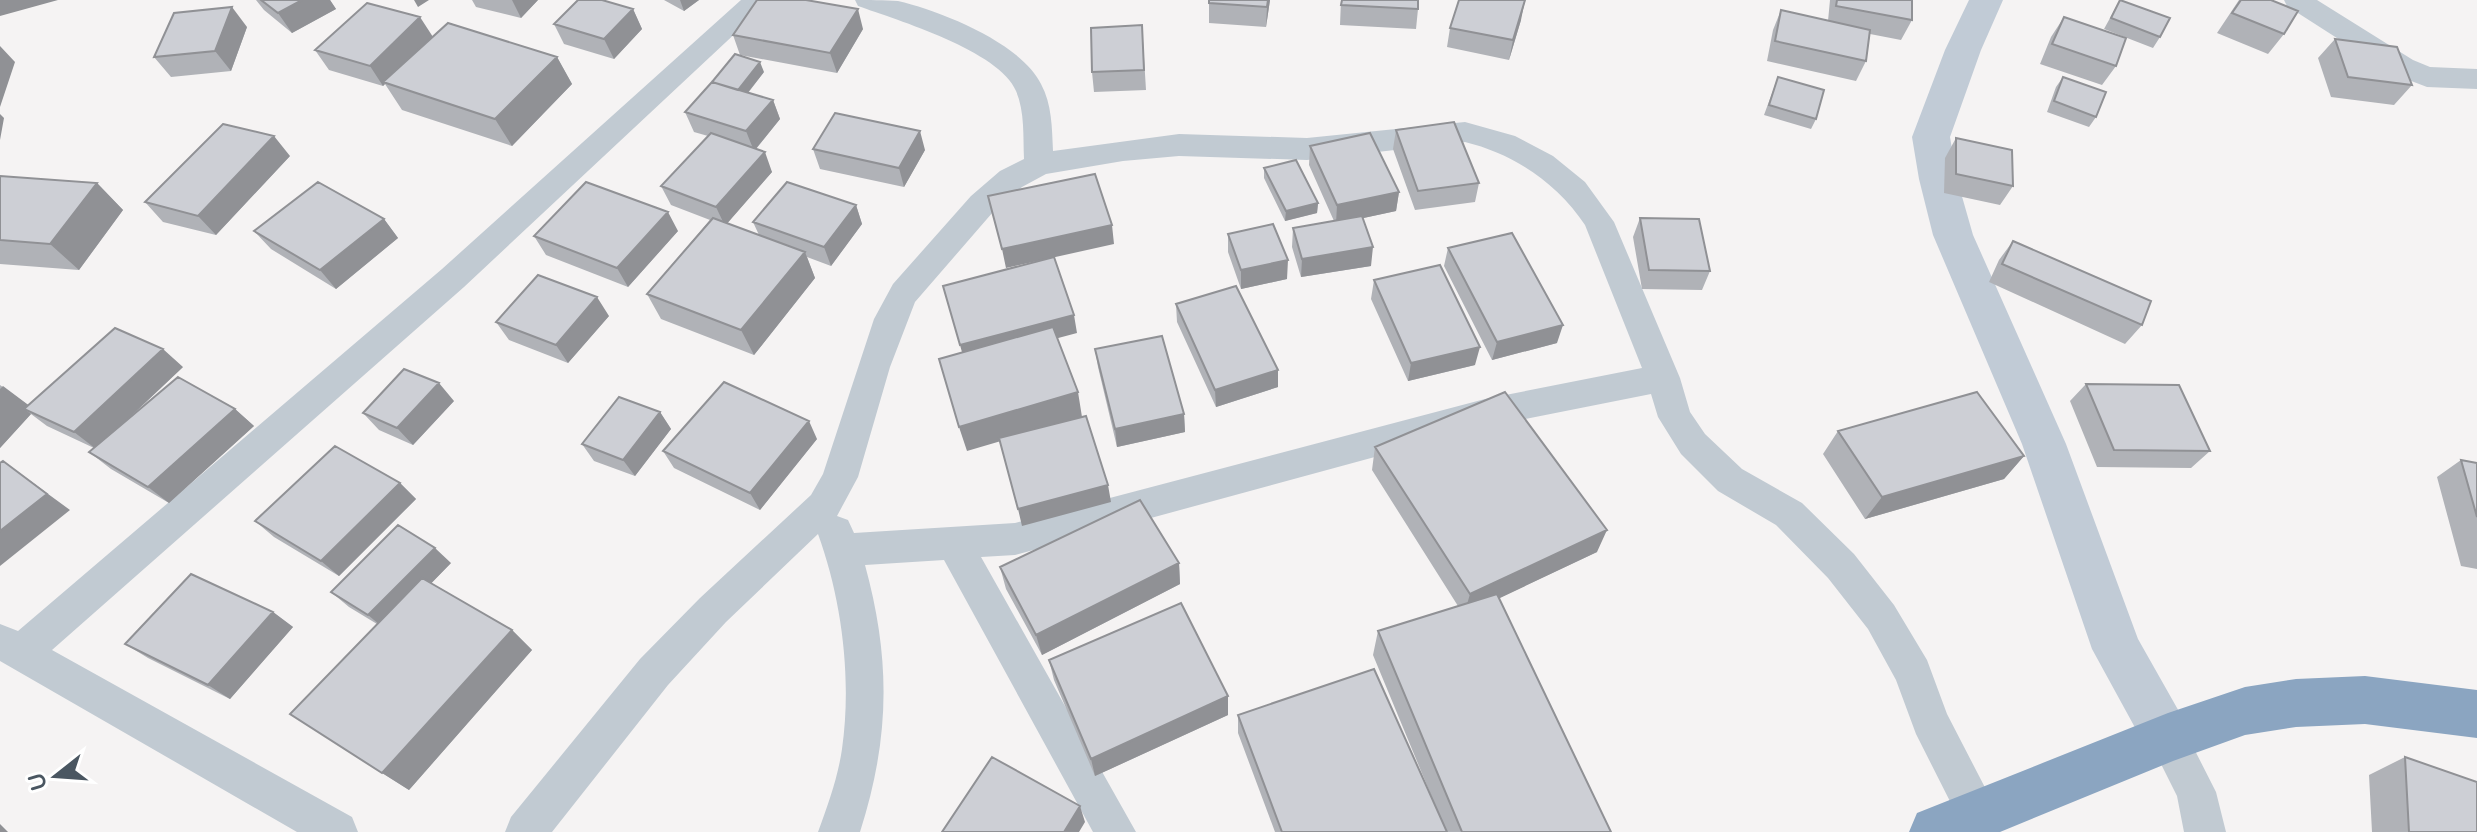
<svg xmlns="http://www.w3.org/2000/svg" width="2477" height="832" font-family="'Varela Round',sans-serif">
	<style>
		.lines { fill: none; stroke-linecap: round; stroke-linejoin: round }
		.street { fill: #c1cad2; fill-rule: evenodd }
		.secondary { fill: #c1cbd6; fill-rule: evenodd }
		.highway { fill: #8ba5c1; fill-rule: evenodd }
		.wall { fill: #b0b2b7 }
		.shaded-wall { fill: #909195 }
		.building { fill: #cdcfd5; stroke: #909195; stroke-width: 2 }
	</style>
	<rect width="100%" height="100%" fill="#f5f3f3"/>
	<g class="lines">
		<!-- street -->
		<path class="street" d="M741,0H771L464,287L52,650L352,817L358,832H297L0,661V624L18,631L442,269Z
			M855,0C868,0 885,0 898,1C941,11 1021,43 1041,84C1052,104 1052,128 1053,151L1179,134L1307,138L1465,122L1515,136L1553,156L1585,182L1614,222L1680,378L1690,412L1705,434L1742,469L1802,503L1854,554L1894,605L1927,660L1947,714L1993,803L1999,817L1993,831H1965L1916,734L1896,680L1868,629L1828,578L1776,525L1718,491L1681,454L1658,417L1651,394L1485,427L1015,555L981,557L1136,832H1093L944,560L865,565C891,660 890,738 860,832H818C828,805 838,777 842,749C852,679 842,600 818,534L726,622L668,685L552,832H505L511,817L640,659L700,598L811,495L823,474L874,319L893,284L971,196L1000,171L1024,159C1023,137 1025,112 1016,91C1000,51 897,20 858,6ZM1465,142C1514,154 1557,183 1585,225L1642,368L1485,399L1015,523L854,533L848,520L837,516L858,477L890,367L915,302L993,212L1022,187L1046,174L1123,161L1179,156L1307,160Z
			M2284,0H2317L2413,60L2430,67L2477,69V89L2427,87L2393,74L2287,6Z
			M2168,719L2182,725L2216,792L2226,832H2184L2177,796L2148,738L2154,725Z"/>
		<!-- secondary -->
		<path class="secondary" d="M1969,0H2003L1981,50L1950,137L1957,179L1973,235L2066,444L2138,639L2194,738L2186,755L2168,763L2150,755L2092,649L2022,444L1933,235L1919,179L1912,137L1945,50Z"/>
		<!-- highway -->
		<path class="highway" d="M2365,676L2477,690V738L2365,724L2296,727L2245,735L2173,761L2000,832H1909L1917,813L2168,713L2245,687L2296,679Z"/>
	</g>
	<!-- wall -->
	<path class="wall" d="M256,0H330L336,9L292,33L264,10Z
		M472,0H538L521,18L476,7Z
		M664,0H699L684,11Z
		M1270,0L1266,27L1209,23V3Z
		M1341,0L1418,9L1416,29L1340,25Z
		M1830,0H1912V20L1901,40L1870,34L1866,61L1856,81L1767,61L1773,30L1781,10L1828,21Z
		M2120,0L2160,37L2153,48L2104,29Z
		M2239,0H2271L2284,34L2268,54L2217,33Z
		M633,9L642,29L614,59L564,44L554,24Z
		M2064,17L2116,66L2102,85L2040,64L2051,37Z
		M1521,20L1509,60L1447,47L1450,28Z
		M1142,25L1146,90L1094,92L1092,72Z
		M247,27L231,71L171,77L154,57Z
		M863,29L837,73L740,55L733,35Z
		M433,37L557,57L572,84L512,146L402,110L385,84L383,86L329,70L315,50Z
		M2335,39L2412,85L2394,105L2331,97L2318,58Z
		M764,72L748,93L773,100L780,119L756,149L772,172L727,223L759,235L753,222L856,205L862,224L831,266L807,257L815,278L754,355L661,319L647,294L710,220L671,205L661,186L708,136L694,132L685,112Z
		M1778,77L1816,119L1811,129L1764,115Z
		M2063,77L2096,117L2089,127L2047,112L2056,87Z
		M1396,130L1479,183L1475,202L1415,210L1393,149Z
		M1956,138L2013,186L2000,205L1944,193L1945,158Z
		M1310,146L1399,192L1396,211L1363,218L1371,266L1301,277L1292,247L1293,228L1334,221L1309,165Z
		M813,149L925,150L904,187L820,169Z
		M290,156L216,235L163,222L145,202Z
		M1264,168L1318,203L1317,213L1285,221L1264,178Z
		M0,176L97,183L123,210L79,270L0,264Z
		M1640,218L1710,271L1702,290L1642,289L1633,237Z
		M384,219L398,238L336,289L271,249L254,231Z
		M678,231L628,287L546,255L534,236Z
		M1228,234L1287,279L1241,289L1228,252Z
		M2013,241L2142,325L2125,344L1989,282L1999,260Z
		M1448,248L1557,343L1492,360L1444,266Z
		M1374,280L1475,365L1408,381L1371,299Z
		M1176,304L1278,387L1216,407L1177,322Z
		M609,316L568,363L509,340L496,322Z
		M1095,349L1184,414L1185,432L1117,447L1098,367Z
		M183,367L124,423L235,409L254,426L169,503L111,469L89,452L94,448L47,426L31,414L0,448V385L28,405Z
		M2086,384L2210,451L2191,468L2097,467L2070,401Z
		M454,401L413,445L379,430L363,413Z
		M660,412L671,429L635,476L594,461L582,444Z
		M1838,431L2024,456L2004,479L1865,519L1823,454Z
		M817,439L760,510L674,468L663,451Z
		M1375,447L1597,552L1499,598L1611,832H1275L1238,733V715L1438,812L1373,655L1378,631L1458,606L1372,470Z
		M2461,460L2477,463V569L2461,566L2437,477Z
		M400,483L416,499L339,576L274,537L255,521Z
		M451,563L431,583L512,630L532,650L409,790L290,714L377,624L349,607L331,592Z
		M1179,563L1180,584L1042,655L1006,589L1000,567Z
		M273,612L293,627L230,699L148,658L125,644Z
		M1049,660L1228,715L1095,776L1054,680Z
		M2405,757L2477,832H2372L2369,775Z"/>
	<!-- shaded-wall -->
	<path class="shaded-wall" d="M0,0H58L0,16Z
		M302,0H330L336,9L292,33L278,13Z
		M414,0H429L418,7Z
		M512,0H538L521,18Z
		M680,0H699L684,11Z
		M1268,0H1270L1266,27L1267,7Z
		M1525,0L1521,20L1509,60L1513,40Z
		M232,7L247,27L231,71L215,51Z
		M633,9L642,29L614,59L604,39Z
		M858,9L863,29L837,73L830,53Z
		M420,17L433,37L383,82L385,84L383,86L370,66Z
		M0,46L15,62L0,107Z
		M557,57L572,84L512,146L495,119Z
		M760,62L764,72L742,100L738,90Z
		M773,100L780,119L754,151L746,131Z
		M0,114L4,118L0,140Z
		M920,131L925,150L904,187L899,168Z
		M274,136L290,156L216,235L198,216Z
		M765,152L772,172L725,226L716,207Z
		M97,183L123,210L79,270L50,244Z
		M1399,192L1396,211L1336,224L1337,205Z
		M1318,203L1317,213L1285,221L1286,211Z
		M856,205L862,224L831,266L824,247Z
		M668,212L678,231L628,287L617,268Z
		M384,219L398,238L336,289L320,270Z
		M1112,225L1114,244L1006,268L1002,249Z
		M1373,247L1371,266L1301,277L1302,259Z
		M805,252L815,278L754,355L741,330Z
		M1288,260L1287,279L1241,289V270Z
		M597,297L609,316L568,363L556,345Z
		M1074,315L1077,333L965,363L960,345Z
		M1563,325L1557,343L1492,360L1497,342Z
		M1480,347L1475,365L1408,381L1411,363Z
		M163,349L183,367L96,449L74,432Z
		M1278,370V387L1216,407L1215,390Z
		M439,383L454,401L413,445L397,428Z
		M3,386L35,410L24,409L31,414L0,448V389Z
		M1078,392L1082,417L967,451L959,427Z
		M235,409L254,426L169,503L148,487Z
		M660,412L671,429L635,476L623,460Z
		M1184,414L1185,432L1117,447L1115,429Z
		M809,421L817,439L760,510L750,493Z
		M2024,456L2004,479L1865,519L1882,497Z
		M3,461L70,510L0,566V531Z
		M400,483L416,499L339,576L321,561Z
		M1108,485L1111,502L1022,526L1018,509Z
		M1607,530L1597,552L1464,615L1470,594Z
		M435,548L451,563L386,630L368,615Z
		M1179,563L1180,584L1042,655L1036,635Z
		M273,612L293,627L230,699L208,685Z
		M512,630L532,650L409,790L382,773Z
		M1228,696V715L1095,776L1091,759Z
		M1080,806L1085,822L1079,832H1064Z
		M0,824L8,832H0Z"/>
	<!-- building -->
	<path class="building" d="M261,0H302L278,13Z
		M578,0H602L633,9L604,39L554,24Z
		M757,0H806L858,9L830,53L733,35Z
		M1209,0H1268L1267,7L1209,3Z
		M1342,0H1418V9L1341,5Z
		M1459,0H1525L1513,40L1450,28Z
		M1837,0H1912V20L1836,6Z
		M2120,0L2170,18L2160,37L2111,18Z
		M2241,0H2271L2298,11L2284,34L2232,13Z
		M367,3L420,17L370,66L315,50Z
		M232,7L215,51L154,57L174,13Z
		M1781,10L1870,30L1866,61L1775,41Z
		M2064,17L2126,38L2116,66L2052,44Z
		M448,23L557,57L495,119L383,82Z
		M1142,25L1144,70L1092,72L1091,28Z
		M2335,39L2397,47L2412,85L2348,77Z
		M735,54L760,62L738,90L712,82Z
		M1778,77L1824,90L1816,119L1769,105Z
		M2063,77L2106,92L2096,117L2054,101Z
		M712,82L773,100L746,131L685,112Z
		M835,113L920,131L899,168L813,149Z
		M1454,122L1479,183L1418,191L1396,130Z
		M223,124L274,136L198,216L145,202Z
		M711,133L765,152L716,207L661,186Z
		M1370,133L1399,192L1337,205L1310,146Z
		M1956,138L2012,150L2013,186L1956,174Z
		M1296,160L1318,203L1286,211L1264,168Z
		M1095,174L1112,225L1002,249L988,196Z
		M0,176L97,183L50,244L0,240Z
		M318,182L384,219L320,270L254,231Z
		M586,182L668,212L617,268L534,236Z
		M787,182L856,205L824,247L753,222Z
		M1362,216L1373,247L1302,259L1293,228Z
		M713,218L805,252L741,330L647,294Z
		M1640,218L1699,219L1710,271L1649,270Z
		M1273,224L1288,260L1241,270L1228,234Z
		M1512,233L1563,325L1497,342L1448,248Z
		M2013,241L2151,301L2142,325L2002,264Z
		M1054,257L1074,315L960,345L943,286Z
		M1440,265L1480,347L1411,363L1374,280Z
		M538,275L597,297L556,345L496,322Z
		M1236,286L1278,370L1215,390L1176,304Z
		M1053,327L1078,392L959,427L939,359Z
		M115,328L163,349L74,432L24,409Z
		M1162,336L1184,414L1115,429L1095,349Z
		M404,369L439,383L397,428L363,413Z
		M178,377L235,409L148,487L89,452Z
		M724,382L809,421L750,493L663,451Z
		M2086,384L2179,385L2210,451L2114,450Z
		M1505,392L1607,530L1470,594L1375,447Z
		M1977,392L2024,456L1882,497L1838,431Z
		M619,397L660,412L623,460L582,444Z
		M1086,416L1108,485L1018,509L999,438Z
		M335,446L400,483L321,561L255,521Z
		M2461,460L2477,463V517Z
		M3,461L47,494L0,531V463Z
		M1140,500L1179,563L1036,635L1000,567Z
		M398,525L435,548L368,615L331,592Z
		M191,574L273,612L208,685L125,644Z
		M422,578L512,630L382,773L290,714Z
		M1497,594L1611,832H1462L1378,631Z
		M1181,603L1228,696L1091,759L1049,660Z
		M1374,669L1447,832H1282L1238,715Z
		M992,757L1080,806L1064,832H942Z
		M2405,757L2477,782V832H2409Z"/>
	<!-- north arrow -->
	<g transform="translate(56 776) rotate(253)" stroke="#ffffff" stroke-width="6" paint-order="stroke">
	<path d="M0-6L14 30L0 20L-14 30Z" fill="#4a5661"/>
	<text y="-12" font-size="22" font-weight="bold" text-anchor="middle" fill="#4a5661">U</text>
	</g>
</svg>
